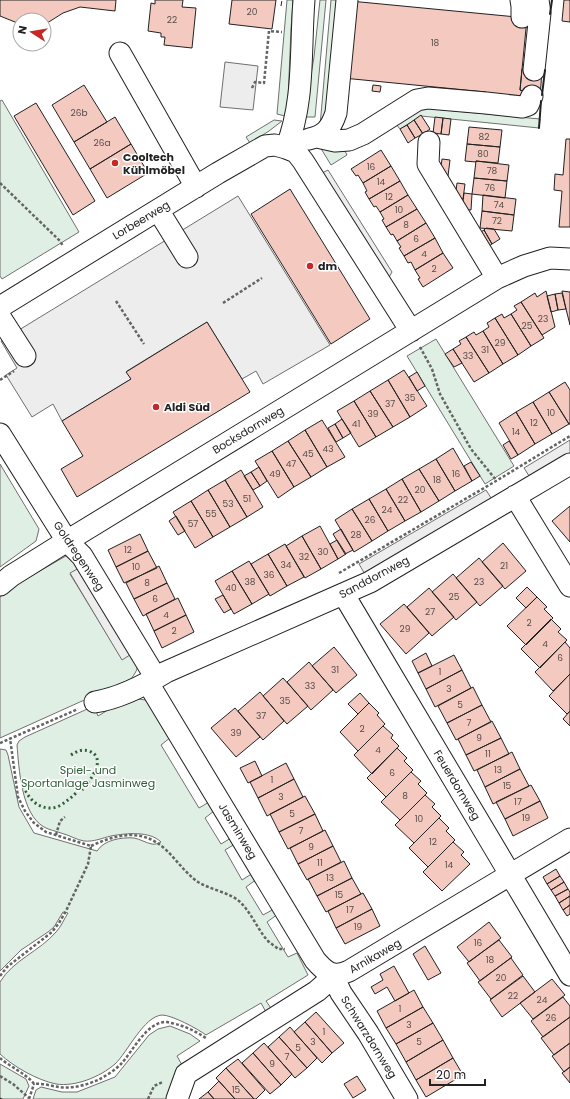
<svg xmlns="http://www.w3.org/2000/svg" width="570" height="1099" font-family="Poppins,sans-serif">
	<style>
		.green { fill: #e0efe3; stroke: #6f6f6f }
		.parking { fill: #ededed; stroke: #6f6f6f }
		.building { fill: #f3c9c0; stroke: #222 }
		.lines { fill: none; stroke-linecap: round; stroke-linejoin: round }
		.minor-casing { stroke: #222; stroke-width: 23 }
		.path { stroke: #646464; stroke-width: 2.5; stroke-dasharray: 3 2; stroke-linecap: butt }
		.minor { stroke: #fff; stroke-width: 21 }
		.tram { stroke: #222; stroke-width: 1 }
		.hedge { stroke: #2f5e38; stroke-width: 3; stroke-dasharray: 2 3; stroke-linecap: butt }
		.fence { stroke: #222; stroke-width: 1; stroke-dasharray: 5 2; stroke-linecap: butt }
		.wall { stroke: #222; stroke-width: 2 }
		.poi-dot { fill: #c62828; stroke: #fff; stroke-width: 1.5 }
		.labels { text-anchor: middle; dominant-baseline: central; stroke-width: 3; stroke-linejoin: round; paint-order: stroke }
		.number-label { font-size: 9px; fill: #564c4a }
		.poi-label { font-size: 11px; font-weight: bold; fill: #222; stroke: #fff; text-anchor: start }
		.street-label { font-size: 11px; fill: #222; stroke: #fff }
		.park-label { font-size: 11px; fill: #2f5e38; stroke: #fff }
	</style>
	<rect width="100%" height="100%" fill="#fff"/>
	<!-- green -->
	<path class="green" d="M287,0H293L291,29L288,100L285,116L277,114Z
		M320,0H326L315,117H304L314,57Z
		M331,0H341L331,112L320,126Z
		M2,100L79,232L2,279L0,276V101Z
		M424,108L540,119L539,128L421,116L400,129L396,124L417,110Z
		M274,120L282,121L269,131L250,143L246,137Z
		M320,147L344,149L347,155L331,165Z
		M436,339L514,466L485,484L407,356Z
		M0,464L39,529L36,541L0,567Z
		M71,553L81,567L70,574L122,659L133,653C140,665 139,668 131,679L0,738V597L19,583Z
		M134,698L145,700L152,705L171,737L161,745L199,808L209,802L214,811L205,818L221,844L231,838L235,844L225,850L242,880L253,873L257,879L246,887L263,915L274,909L278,914L267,922L288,957L297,953L308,975L266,1001L273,1011L267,1014L261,1003L206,1035C198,1029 172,1015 162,1015C144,1016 127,1053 115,1064C100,1077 75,1087 56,1084C37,1080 14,1067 0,1054V982C13,960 40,951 56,932C61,927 64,919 68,913L63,912L54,927L48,932L21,950L0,971V749L6,750L8,755L19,807L34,833L97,851C104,840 121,837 134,838C140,839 146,843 152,844C154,845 159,843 161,842C150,831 127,833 111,836C102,838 94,842 84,841C77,840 69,835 61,833C56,831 49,830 44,827C21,814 19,768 17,745L19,741L25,737L94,706L98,716L118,704Z
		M170,1026L190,1034L200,1041L177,1056L182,1065L168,1099H33L36,1090L41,1087L62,1092H77L115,1077L149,1035L158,1029Z
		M0,1064L26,1079L29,1086L23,1099H0Z"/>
	<!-- parking -->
	<path class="parking" d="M225,62L258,66L253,110L220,107Z
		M328,170L392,272L388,279L322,173Z
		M238,196L330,345L263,384L256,371L242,379L207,322L127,371L131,379L62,421L53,404L32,417L6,375L17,368L1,341Z
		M570,440V455L531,479L524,468Z
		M486,490L493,501L366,576L359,564Z
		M81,567L133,653L122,660L70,573Z"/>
	<!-- building -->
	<path class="building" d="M0,0H116L115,11L80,7L63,13L44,25V20H20V24L0,16Z
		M155,0H183L182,7L196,8L192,48L164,45L165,37H161V33L148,31L151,3L155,4Z
		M232,0H276L272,29L229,24Z
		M564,0H570V22L562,21Z
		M350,1L527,18L520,90L523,91L522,104L485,100L486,92L343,78Z
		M522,69L542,71L540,97L520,90Z
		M84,85L107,122L74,142L52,105Z
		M373,85L381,86L380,92L372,91Z
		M36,103L95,201L73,215L14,116Z
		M421,115L430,129L423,134L414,120Z
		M115,117L131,144L90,169L74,142Z
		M435,117L443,118L441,134L433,133Z
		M443,118L451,119L449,135L441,134Z
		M414,120L423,134L415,138L407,125Z
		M407,125L415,138L408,143L400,129Z
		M469,127L502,130L500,147L467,144Z
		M566,139H570V227H559L562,191L554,190L555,174L563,175Z
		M131,144L148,173L107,198L90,169Z
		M467,144L500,147L498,163L476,161V162L465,161Z
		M381,150L391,166L363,183L358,175L356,176L351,169Z
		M442,159L450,160L448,176L440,175Z
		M476,161L509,165L507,181L474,178Z
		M391,166L400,181L369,199L365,192L367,191L363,183Z
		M474,178L507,181L505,198L472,194Z
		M400,181L408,195L380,212L376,206L374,207L369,199Z
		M457,183L465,184L463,199L455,198Z
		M290,189L370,319L331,344L251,214Z
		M464,193L472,194L471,210L462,209Z
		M408,195L417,209L386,227L382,220L384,219L380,212Z
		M483,195L516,199L514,215L482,211Z
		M417,209L426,223L397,241L393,234L391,235L386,227Z
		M482,211L514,215L512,231L480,228Z
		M426,223L435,238L404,256L399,248L401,247L397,241Z
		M486,228L494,229L500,239L492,244L484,230Z
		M484,230L492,244L485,249L476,235Z
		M435,238L443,253L415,270L411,262L408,263L404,256Z
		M443,253L453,268L423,287L418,279L420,278L415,270Z
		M546,291L555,327L542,335L521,302L535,293L537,297Z
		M562,291L570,292V325L566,309Z
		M562,293L566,309L558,310L555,294Z
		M555,294L558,310L551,312L547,296Z
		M521,302L544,338L531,346L511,314L517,310L514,306Z
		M502,314L504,318L511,314L531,346L518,355L495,318Z
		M495,318L518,355L503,364L483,331L489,327L487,323Z
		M207,322L250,392L77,497L61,469L83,456L62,421L131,379L126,372Z
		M483,331L503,364L489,373L466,337L474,332L476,335Z
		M466,337L489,373L474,382L453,349L461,344L459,341Z
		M453,349L462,363L454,367L445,354Z
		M404,370L427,406L410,417L388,380Z
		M417,372L425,386L417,391L409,377Z
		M388,380L410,417L393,427L370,391Z
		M565,382L570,390V424H569L549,392Z
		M370,391L393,427L376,437L354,401Z
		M549,392L569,424L552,434L533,402Z
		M354,401L376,437L359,447L337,411Z
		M533,402L552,434L535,444L516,412Z
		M516,412L535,444L518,455L499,423Z
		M342,419L351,433L343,438L335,424Z
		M322,420L345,457L327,467L305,430Z
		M335,424L343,438L336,442L328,428Z
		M305,430L327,467L311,477L288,441Z
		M288,441L311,477L294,487L272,451Z
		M509,441L518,455L511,459L503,445Z
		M453,448L472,481L455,491L436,459Z
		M272,451L294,487L278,498L255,461Z
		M436,459L455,491L439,501L419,469Z
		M471,462L480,476L472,481L464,466Z
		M259,467L267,481L260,486L251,472Z
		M419,469L439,501L421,512L402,479Z
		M241,470L263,507L247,517L225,480Z
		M251,472L260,486L253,490L244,476Z
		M402,479L421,512L405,521L386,489Z
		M225,480L247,517L230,527L208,490Z
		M386,489L405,521L388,531L369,499Z
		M208,490L230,527L213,537L191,501Z
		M369,499L388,531L372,541L352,509Z
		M191,501L213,537L195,548L173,512Z
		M570,506V542L552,521Z
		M352,509L372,541L354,552L335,520Z
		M176,516L185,531L178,535L169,521Z
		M320,526L338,559L321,569L302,536Z
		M341,529L353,550L345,554L333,534Z
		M140,534L148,551L116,567L108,550Z
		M302,536L321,569L305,578L286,546Z
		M337,540L346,554L338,559L330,544Z
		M503,543L526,571L505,589L482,562Z
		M285,544L304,577L287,586L268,554Z
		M148,551L157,568L124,583L116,567Z
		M268,554L287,586L270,596L251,564Z
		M479,558L503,586L480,606L456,578Z
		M249,561L269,594L252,604L232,571Z
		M159,566L167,583L134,599L126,583Z
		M232,571L252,604L234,614L215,581Z
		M453,574L477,602L456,620L432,592Z
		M167,583L175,599L143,616L134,599Z
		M527,587L537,597L526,608L516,598Z
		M429,588L454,617L432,636L407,607Z
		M223,595L231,609L224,613L215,599Z
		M537,597L547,607L544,609L553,618L526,645L507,626Z
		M178,598L186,615L154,631L146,614Z
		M404,604L429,633L406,654L380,624Z
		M186,615L194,632L162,648L154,631Z
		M551,619L561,629L558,632L567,640L540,668L521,649Z
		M565,642L570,648V674L553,691L535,672Z
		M334,647L357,675L336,693L312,666Z
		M426,653L432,666L418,673L412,661Z
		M454,655L462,670L426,689L418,673Z
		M309,662L333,690L311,710L287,682Z
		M462,670L471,688L435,707L426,689Z
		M570,674V711L567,714L549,696Z
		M283,678L308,706L287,724L263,696Z
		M473,687L482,705L447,723L438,706Z
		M260,692L284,721L263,740L238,711Z
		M360,693L369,703L358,714L348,704Z
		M369,703L379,713L377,715L385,724L358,751L340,732Z
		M482,705L491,722L456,740L447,723Z
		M235,708L260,737L236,757L211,728Z
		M570,711V726L563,719Z
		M492,721L501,738L466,755L458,739Z
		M383,726L393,735L391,738L399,746L372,774L354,755Z
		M501,738L509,754L474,771L466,755Z
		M397,748L407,758L404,761L413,770L386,797L367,778Z
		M512,752L520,769L485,787L477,770Z
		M255,761L262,776L248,783L240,768Z
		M286,763L294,779L258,798L250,782Z
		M520,769L529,786L493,804L485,787Z
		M411,772L421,781L418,784L427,793L400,820L381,802Z
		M294,779L303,797L267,816L258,798Z
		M531,785L540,801L505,819L496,802Z
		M425,795L435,804L432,807L441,816L414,843L395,825Z
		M305,796L315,814L279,832L270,814Z
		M540,801L548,818L513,836L505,819Z
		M315,814L323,831L288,849L279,832Z
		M439,818L449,828L446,831L455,840L428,867L409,848Z
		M325,830L333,846L298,864L290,848Z
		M453,842L464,852L461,855L470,864L442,891L423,872Z
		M333,846L341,862L307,880L298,864Z
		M344,861L352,878L317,896L308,879Z
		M556,869L560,876L547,884L543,877Z
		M560,876L564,882L551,890L547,884Z
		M352,878L361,894L326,912L317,896Z
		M564,882L568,889L555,896L551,890Z
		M568,889L570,892V896L559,903L555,896Z
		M363,893L372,909L336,928L328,911Z
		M570,896V905L563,910L559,903Z
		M570,905V914L567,916L563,910Z
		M372,909L380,926L345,944L336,928Z
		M489,922L501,938L469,962L457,947Z
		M499,940L512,957L480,981L467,963Z
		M425,946L441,973L428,980L413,954Z
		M511,958L523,975L491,999L478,982Z
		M394,966L409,993L395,1001L387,987L375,994L371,987L383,980L380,974Z
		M523,976L535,992L502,1017L490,1000Z
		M552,979L565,995L533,1019L520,1003Z
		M414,990L423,1007L386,1028L377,1011Z
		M563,997L570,1006V1017L543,1037L531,1021Z
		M423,1007L433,1023L396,1044L386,1028Z
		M316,1012L344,1043L332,1053L305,1022Z
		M570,1017V1043L554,1055L541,1038Z
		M305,1022L332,1053L322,1063L294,1032Z
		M433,1023L443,1040L406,1062L396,1044Z
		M290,1027L317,1058L307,1068L279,1037Z
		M279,1037L307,1068L295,1078L268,1047Z
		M443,1040L453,1058L416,1080L406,1062Z
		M264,1043L292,1074L281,1085L253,1053Z
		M570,1043V1067L564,1072L552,1056Z
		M253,1053L281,1085L270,1094L242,1063Z
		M453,1058L463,1075L426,1097L416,1080Z
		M238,1059L265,1090L256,1099H254L226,1068Z
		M570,1067V1083L562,1073Z
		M226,1068L254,1099H235L216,1078Z
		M357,1076L366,1090L353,1098L344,1084Z
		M219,1081L235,1099H214L208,1092Z
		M208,1092L214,1099H199Z"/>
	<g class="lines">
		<defs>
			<path id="minor" d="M521,0L522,6V17
				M120,53L196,187
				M534,70L540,13L538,0
				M317,137L335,141L349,140L363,134L417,100L428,98L486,103L522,107L528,105L532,96
				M309,139C325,136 331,128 336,113L347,0
				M429,142L428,164L497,278
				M286,148C305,102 300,49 304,0
				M158,210L187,257
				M0,307L218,173L265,146L275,145L286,148L296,152L303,161L411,331
				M0,317L25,356
				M0,434L67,541L82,556L156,678
				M515,496L570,586
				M0,585L11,576L67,541L497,278L524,266L550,258L570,259
				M344,595L570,975
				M148,683L315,960C326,973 333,978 349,971L570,839
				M95,702C120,698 145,685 166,672L370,582L570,464
				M332,974L341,993L368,1033L407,1099
				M177,1099L186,1074L317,991L325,984L332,974"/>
		</defs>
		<!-- minor casing -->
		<use href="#minor" class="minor-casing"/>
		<!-- path -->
		<path class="path" d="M252,88L255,82L264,83L269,31L282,32
			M0,183L60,241L63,246
			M116,301L144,344
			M223,303L262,278
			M420,347L432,369L440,394L471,449L496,480
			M0,380L14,371
			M339,573L496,481L570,436
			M0,743L78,709
			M56,835L60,821L65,817
			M91,846C117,834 142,828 165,849C177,860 185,873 198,882C209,889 230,893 239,901C252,913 257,929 268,941C271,944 275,946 278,949H285
			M0,976L7,967L52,932L59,923L66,911L88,864L91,846L46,832L34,823L25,811L18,797L10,738
			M0,1058C10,1067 27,1074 34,1084C43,1083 51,1086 59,1087C72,1089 86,1085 98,1080C106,1076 115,1070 121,1064C133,1051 147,1021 167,1022C171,1023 176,1024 179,1025C189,1028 199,1033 207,1039
			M0,1076L13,1084L29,1098
			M29,1099L34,1084
			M148,1099L154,1086L163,1082"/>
		<!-- minor -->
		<use href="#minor" class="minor"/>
		<!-- tram -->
		<path class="tram" d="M0,1098L2,1099"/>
		<!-- hedge -->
		<path class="hedge" d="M71,755C77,751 82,749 89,751C108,758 90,781 82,790
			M24,786C28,802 46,814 61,805C67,801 72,797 77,792"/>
		<!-- fence -->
		<path class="fence" d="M281,6L282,0"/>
		<!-- wall -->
		<path class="wall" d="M550,14L552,0
			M542,95L545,70
			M539,128L541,101"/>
	</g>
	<!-- markers -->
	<g class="poi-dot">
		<circle cx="115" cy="163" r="4"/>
		<circle cx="310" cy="266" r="4"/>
		<circle cx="156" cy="407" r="4"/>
	</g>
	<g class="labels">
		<!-- number labels -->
		<g class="number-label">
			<text x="252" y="12">20</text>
			<text x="172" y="20">22</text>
			<text x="435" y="43">18</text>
			<text x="79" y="113">26b</text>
			<text x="484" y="137">82</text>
			<text x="102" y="143">26a</text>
			<text x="483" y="154">80</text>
			<text x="371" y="167">16</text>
			<text x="492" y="171">78</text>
			<text x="381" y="182">14</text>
			<text x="490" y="188">76</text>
			<text x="389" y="197">12</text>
			<text x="499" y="205">74</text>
			<text x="399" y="210">10</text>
			<text x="497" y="221">72</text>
			<text x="406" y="225">8</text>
			<text x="416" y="239">6</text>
			<text x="424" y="254">4</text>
			<text x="434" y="269">2</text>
			<text x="543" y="319">23</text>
			<text x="527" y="326">25</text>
			<text x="500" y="343">29</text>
			<text x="485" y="350">31</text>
			<text x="468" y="356">33</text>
			<text x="410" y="398">35</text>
			<text x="390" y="404">37</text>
			<text x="551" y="413">10</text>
			<text x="373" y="414">39</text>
			<text x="534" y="423">12</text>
			<text x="356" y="424">41</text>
			<text x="516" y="432">14</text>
			<text x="328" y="449">43</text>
			<text x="308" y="454">45</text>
			<text x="291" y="464">47</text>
			<text x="275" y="474">49</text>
			<text x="456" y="474">16</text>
			<text x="437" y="480">18</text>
			<text x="420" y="490">20</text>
			<text x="247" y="499">51</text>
			<text x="403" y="500">22</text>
			<text x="228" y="504">53</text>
			<text x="387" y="510">24</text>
			<text x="211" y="514">55</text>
			<text x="370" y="520">26</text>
			<text x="193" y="524">57</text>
			<text x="356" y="535">28</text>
			<text x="128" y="550">12</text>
			<text x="323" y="552">30</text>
			<text x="304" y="557">32</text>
			<text x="286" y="565">34</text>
			<text x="504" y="566">21</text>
			<text x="136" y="567">10</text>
			<text x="269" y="575">36</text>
			<text x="250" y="582">38</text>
			<text x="479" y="582">23</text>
			<text x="147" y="583">8</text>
			<text x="231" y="588">40</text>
			<text x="454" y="597">25</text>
			<text x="155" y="599">6</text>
			<text x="430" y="612">27</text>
			<text x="166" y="615">4</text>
			<text x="529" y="623">2</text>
			<text x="405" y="629">29</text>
			<text x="174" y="631">2</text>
			<text x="545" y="644">4</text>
			<text x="560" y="658">6</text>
			<text x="335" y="670">31</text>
			<text x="440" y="672">1</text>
			<text x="310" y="686">33</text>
			<text x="449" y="689">3</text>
			<text x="285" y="701">35</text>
			<text x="460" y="705">5</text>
			<text x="261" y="716">37</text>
			<text x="469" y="723">7</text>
			<text x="362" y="729">2</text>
			<text x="236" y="733">39</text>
			<text x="479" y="738">9</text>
			<text x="378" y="750">4</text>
			<text x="488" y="754">11</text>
			<text x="498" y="770">13</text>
			<text x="392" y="773">6</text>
			<text x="272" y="780">1</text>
			<text x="507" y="786">15</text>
			<text x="405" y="796">8</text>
			<text x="281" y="797">3</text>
			<text x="518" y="802">17</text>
			<text x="292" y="814">5</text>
			<text x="526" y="818">19</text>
			<text x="419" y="819">10</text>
			<text x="301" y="831">7</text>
			<text x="433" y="842">12</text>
			<text x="311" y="847">9</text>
			<text x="320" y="863">11</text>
			<text x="449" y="865">14</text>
			<text x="330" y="878">13</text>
			<text x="339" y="895">15</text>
			<text x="350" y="910">17</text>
			<text x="358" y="927">19</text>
			<text x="478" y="943">16</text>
			<text x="490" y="960">18</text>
			<text x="501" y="978">20</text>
			<text x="513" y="996">22</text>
			<text x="542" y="1000">24</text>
			<text x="400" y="1009">1</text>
			<text x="551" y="1018">26</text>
			<text x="409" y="1025">3</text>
			<text x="324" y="1032">1</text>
			<text x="313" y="1042">3</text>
			<text x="419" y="1042">5</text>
			<text x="298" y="1048">5</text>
			<text x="287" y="1057">7</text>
			<text x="272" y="1064">9</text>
			<text x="236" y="1090">15</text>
		</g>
		<!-- poi labels -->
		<g class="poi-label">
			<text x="123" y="157">Cooltech<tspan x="123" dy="13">Kühlmöbel</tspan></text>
			<text x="318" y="266">dm</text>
			<text x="164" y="407">Aldi Süd</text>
		</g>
		<!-- street labels -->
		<g class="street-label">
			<text transform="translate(141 220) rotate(-31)">Lorbeerweg</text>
			<text transform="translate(248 430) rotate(-31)">Bocksdornweg</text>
			<text transform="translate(79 556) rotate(56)">Goldregenweg</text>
			<text transform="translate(374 577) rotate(-28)">Sanddornweg</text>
			<text transform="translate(457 785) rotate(59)">Feuerdornweg</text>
			<text transform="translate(238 831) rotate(59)">Jasminweg</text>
			<text transform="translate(375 956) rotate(-30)">Arnikaweg</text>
			<text transform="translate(369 1037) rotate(58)">Schwarzdornweg</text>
		</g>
		<!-- park labels -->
		<g class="park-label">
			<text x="88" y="770">Spiel- und<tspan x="88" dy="13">Sportanlage Jasminweg</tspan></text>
		</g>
	</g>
	<!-- north arrow -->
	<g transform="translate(32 32) rotate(282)"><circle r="19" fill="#ffffff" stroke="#a7a7a7"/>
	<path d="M0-3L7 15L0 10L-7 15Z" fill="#c62828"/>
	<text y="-6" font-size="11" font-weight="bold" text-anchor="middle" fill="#222222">N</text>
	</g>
	<!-- scale -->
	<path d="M430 1079v6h55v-6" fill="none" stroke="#222222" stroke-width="2"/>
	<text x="436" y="1079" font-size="12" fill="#222222" stroke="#ffffff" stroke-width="3" paint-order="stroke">20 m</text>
</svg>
